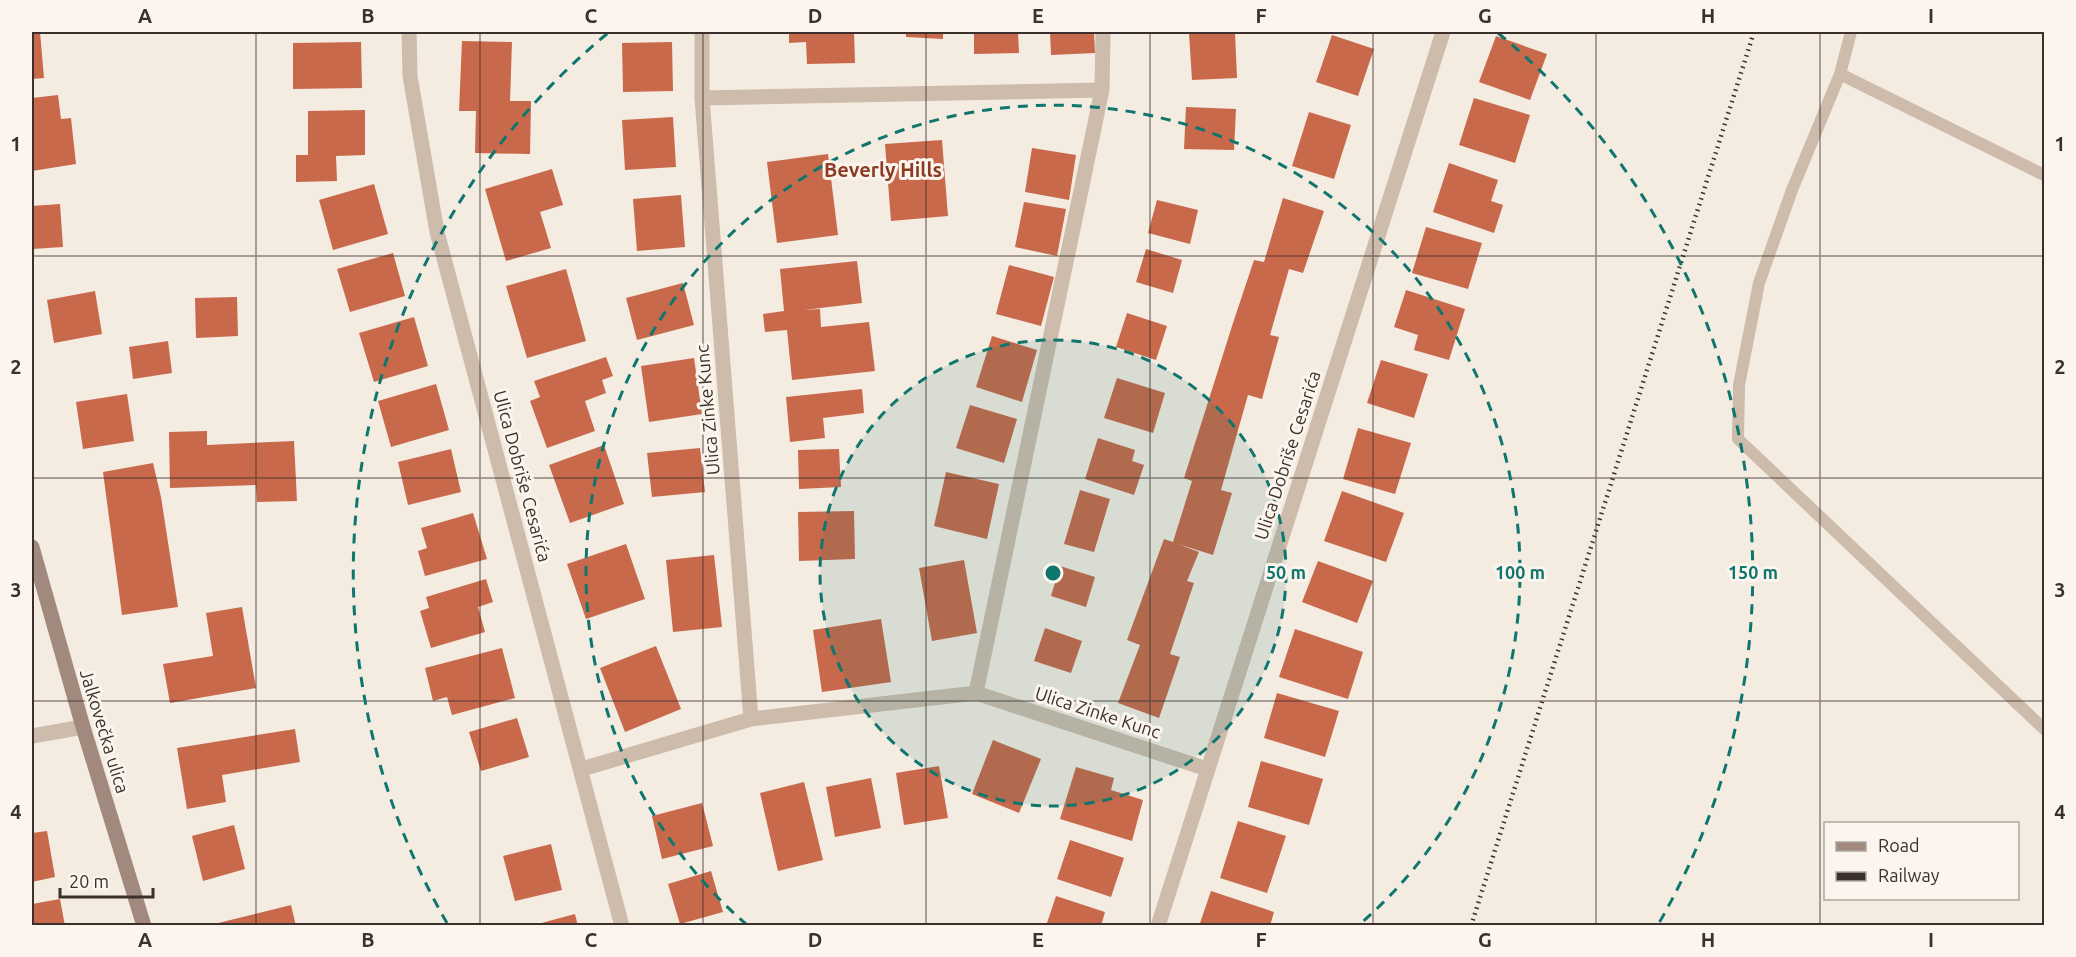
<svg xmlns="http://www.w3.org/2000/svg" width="2076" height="957" font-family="Ubuntu,sans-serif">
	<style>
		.building { fill: #c8694b }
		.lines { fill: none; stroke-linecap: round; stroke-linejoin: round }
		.lane { stroke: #cdbbac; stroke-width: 12 }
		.street { stroke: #cdbbac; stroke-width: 15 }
		.secondary { stroke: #a18a7d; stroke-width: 15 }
		.rail { stroke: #3b302b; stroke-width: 4.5; stroke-dasharray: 1.5 4.5; stroke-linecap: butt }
		.grid { fill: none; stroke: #3b302b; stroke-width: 1.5; stroke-opacity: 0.55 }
		.ring { fill: none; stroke: #0f766e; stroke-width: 3; stroke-dasharray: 10 8 }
		.labels { text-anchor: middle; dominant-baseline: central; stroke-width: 6; stroke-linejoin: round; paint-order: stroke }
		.street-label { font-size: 18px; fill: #3b302b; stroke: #fbf5ee }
		.neighbourhood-label { font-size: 20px; font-weight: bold; fill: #8c3b22; stroke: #fbf5ee }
		.centre { fill: #0f766e; stroke: #fbf5ee; stroke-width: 3 }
		.ring-label { font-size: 18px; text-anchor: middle; font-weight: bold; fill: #0f766e; stroke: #fbf5ee; stroke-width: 6; stroke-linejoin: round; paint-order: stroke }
		.neatline { fill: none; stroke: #3b302b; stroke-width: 2 }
		.grid-label { font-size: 20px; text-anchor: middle; font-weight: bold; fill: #3b302b }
	</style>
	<rect width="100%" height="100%" fill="#f4ebe1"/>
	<!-- building -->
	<path class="building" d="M32,32H40L44,78L32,79Z
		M789,32H854L855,63L807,64L806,42L789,43Z
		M906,32H943V39L906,37Z
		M974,32H1018L1019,53L974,54Z
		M1050,32H1094L1095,53L1051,55Z
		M1215,32H1235L1237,78L1192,80L1189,33Z
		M1332,35L1374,49L1358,96L1316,82Z
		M1496,36L1547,54L1530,100L1479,82Z
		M462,41L512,42L510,101H531L530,154L475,153L476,111H459Z
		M361,42L362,88L293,89V43Z
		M672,42L673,91L623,92L622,43Z
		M58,95L61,119L71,118L76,164L32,171V98Z
		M1474,98L1530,115L1515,163L1459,145Z
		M1186,107L1236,109L1234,150L1184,149Z
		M365,110V155L336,156L337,181L296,182V155H308V111Z
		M1309,112L1351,125L1334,179L1292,166Z
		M673,117L676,167L625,170L622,120Z
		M942,140L948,216L891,221L885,144Z
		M1032,148L1076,155L1069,200L1025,192Z
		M828,154L838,235L777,243L767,162Z
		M1449,163L1498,180L1491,201L1503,205L1494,233L1433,212Z
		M552,169L563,205L540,212L551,248L506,261L485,189Z
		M374,184L388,234L333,250L319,200Z
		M681,195L685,247L637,251L633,199Z
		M1283,198L1324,211L1303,273L1289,269L1270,335L1279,337L1262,399L1248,395L1221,490L1232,493L1213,555L1178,544L1199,552L1187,581L1194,583L1170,654L1180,657L1159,718L1118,703L1140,645L1127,640L1164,539L1173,542L1192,481L1184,478L1233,323L1254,260L1264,262Z
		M1157,200L1198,210L1190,244L1148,233Z
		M1024,202L1066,209L1057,256L1015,247Z
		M60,204L63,247L32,249V206Z
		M1426,227L1482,243L1468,289L1412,273Z
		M1146,249L1182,260L1173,293L1136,282Z
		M393,253L405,296L350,312L337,269Z
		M857,261L862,303L804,310L820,309L821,327L869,322L875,371L792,380L787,330L765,332L763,314L784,311L780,269Z
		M1009,265L1054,277L1041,326L996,314Z
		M566,269L586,341L527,358L506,286Z
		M683,283L694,325L637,340L626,298Z
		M1406,290L1465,309L1449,360L1414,350L1418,335L1394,327Z
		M95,291L102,334L54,343L47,300Z
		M237,297L238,336L196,338L195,298Z
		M1127,313L1167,326L1156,360L1116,347Z
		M414,317L428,366L374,382L359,333Z
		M992,336L1037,350L1022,402L976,387Z
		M168,341L172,373L133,379L129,347Z
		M606,357L613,376L602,380L606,393L585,401L595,431L547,448L530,401L540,397L534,381Z
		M694,358L702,414L649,422L641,366Z
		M1381,360L1428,374L1414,418L1367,403Z
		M1117,378L1165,393L1153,433L1104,418Z
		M436,384L449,430L391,447L378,401Z
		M862,389L864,413L823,418L825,438L790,442L786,397Z
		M127,394L134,441L83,449L76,402Z
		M970,405L1017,419L1004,463L956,448Z
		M1358,428L1411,443L1395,494L1343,479Z
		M207,431V445L294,441L297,501L257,502L256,485L170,488L169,432Z
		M1098,438L1135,450L1132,461L1144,465L1134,495L1085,479Z
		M604,445L624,504L570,523L549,465Z
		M700,448L705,492L652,497L647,453Z
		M451,449L461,492L408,505L398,462Z
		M839,449L841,487L799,489L798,450Z
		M153,463L161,497L178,607L122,615L103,472Z
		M946,472L999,484L987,539L934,526Z
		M1080,490L1110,499L1094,552L1064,544Z
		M1342,491L1404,513L1386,562L1324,541Z
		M854,511L855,559L799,561L798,512Z
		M473,513L487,559L425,576L418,551L427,548L421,528Z
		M626,544L645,599L586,619L567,564Z
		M714,555L722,627L673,632L666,560Z
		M964,560L977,633L932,641L919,568Z
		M1318,561L1373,581L1357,623L1302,602Z
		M1060,566L1095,577L1086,607L1051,596Z
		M486,579L493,602L478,607L485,632L431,648L420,611L429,608L426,597Z
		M242,607L256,688L170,703L163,664L213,656L206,613Z
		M881,619L891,682L822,692L813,630Z
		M1045,628L1082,641L1071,673L1034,661Z
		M1295,629L1363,652L1348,699L1279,677Z
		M656,646L681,709L625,732L600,668Z
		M502,648L515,698L452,715L447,697L433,701L425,668Z
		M1277,693L1339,711L1325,757L1264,738Z
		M517,718L529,757L481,771L469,732Z
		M295,729L300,762L222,775L226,802L187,809L177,748Z
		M993,740L1041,759L1019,813L972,794Z
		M1261,761L1323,779L1309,825L1248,807Z
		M939,766L948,818L904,825L896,773Z
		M1076,767L1114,778L1111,790L1143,800L1132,841L1060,819Z
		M871,778L881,828L835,837L826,787Z
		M804,782L823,860L778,871L760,793Z
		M702,803L713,846L662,859L652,816Z
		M1238,821L1286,836L1267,893L1220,878Z
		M234,825L245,869L203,881L192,836Z
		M47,831L55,877L32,882V833Z
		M1070,840L1124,858L1111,897L1057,879Z
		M551,844L562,890L515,901L503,856Z
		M711,871L723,912L680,924L668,884Z
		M1211,891L1274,912L1270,926H1199Z
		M1056,896L1105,912L1101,926H1046Z
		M60,899L65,926H32V904Z
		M291,905L296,926H210V925Z
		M575,914L578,926H534V925Z"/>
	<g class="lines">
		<!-- lane -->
		<path class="lane" d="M1851,32L1840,74L1792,190L1759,283L1739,385L1738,439L2044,729
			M1840,74L2044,175"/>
		<!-- street -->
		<path class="street" d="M409,32L410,76L437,232L622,926
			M702,32V98L751,719
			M702,98L1102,90
			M976,693L1102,90L1103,32
			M32,736L83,727
			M582,769L751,719L976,693L1207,769
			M1158,926L1443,32"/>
		<!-- secondary -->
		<path class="secondary" d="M32,547L83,727L144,926"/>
		<!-- rail -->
		<path class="rail" d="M1471,926L1754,32"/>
	</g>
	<!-- grid -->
	<path class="grid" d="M256,32V926M480,32V926M703,32V926M926,32V926M1150,32V926M1373,32V926M1596,32V926M1820,32V926M32,256H2044M32,478H2044M32,701H2044"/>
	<!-- distance rings -->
	<circle cx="1053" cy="573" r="233" fill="#0f766e" fill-opacity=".12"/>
	<g class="ring">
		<circle cx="1053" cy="573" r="233"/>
		<path d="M747 925A467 467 0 1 1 1359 925"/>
		<path d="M447 923A700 700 0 0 1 608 33M1498 33A700 700 0 0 1 1659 923"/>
	</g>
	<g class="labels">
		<!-- street labels -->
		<g class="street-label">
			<text transform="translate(707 410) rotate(-95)">Ulica Zinke Kunc</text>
			<text transform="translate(1287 455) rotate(-72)">Ulica Dobriše Cesarića</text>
			<text transform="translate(523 476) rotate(75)">Ulica Dobriše Cesarića</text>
			<text transform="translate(1098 712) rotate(18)">Ulica Zinke Kunc</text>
			<text transform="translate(105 731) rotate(73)">Jalkovečka ulica</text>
		</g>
		<!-- neighbourhood labels -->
		<g class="neighbourhood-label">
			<text x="883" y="169">Beverly Hills</text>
		</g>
	</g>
	<circle cx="1053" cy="573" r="9" class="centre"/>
	<g class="ring-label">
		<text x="1286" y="579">50 m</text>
		<text x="1520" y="579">100 m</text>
		<text x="1753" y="579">150 m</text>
	</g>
	<!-- border -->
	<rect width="2076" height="957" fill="none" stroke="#fbf5ee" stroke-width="66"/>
	<!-- legend -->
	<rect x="1824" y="822" width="195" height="78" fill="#fbf5ee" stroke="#aea6a0" stroke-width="1.5"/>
	<rect x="1836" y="842" width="30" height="9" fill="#a18a7d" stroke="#aea6a0" stroke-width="1.5"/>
	<text x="1878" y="852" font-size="18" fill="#3b302b">Road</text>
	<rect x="1836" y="872" width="30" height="9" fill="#3b302b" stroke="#aea6a0" stroke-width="1.5"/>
	<text x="1878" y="882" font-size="18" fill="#3b302b">Railway</text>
	<!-- scale -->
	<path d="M60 888v9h93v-9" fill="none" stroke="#3b302b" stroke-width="3"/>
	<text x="69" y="888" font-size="18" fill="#3b302b" stroke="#fbf5ee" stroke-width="4.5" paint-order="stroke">20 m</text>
	<rect x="33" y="33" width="2010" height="891" class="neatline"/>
	<g class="grid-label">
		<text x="145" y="23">A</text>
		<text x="368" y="23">B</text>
		<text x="591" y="23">C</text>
		<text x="815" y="23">D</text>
		<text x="1038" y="23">E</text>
		<text x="1261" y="23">F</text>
		<text x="1485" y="23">G</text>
		<text x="1708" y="23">H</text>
		<text x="1931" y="23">I</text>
		<text x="16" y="151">1</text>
		<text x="2060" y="151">1</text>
		<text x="16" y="374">2</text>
		<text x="2060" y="374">2</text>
		<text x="16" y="597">3</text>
		<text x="2060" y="597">3</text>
		<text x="16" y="819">4</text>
		<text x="2060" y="819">4</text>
		<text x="145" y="947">A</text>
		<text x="368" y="947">B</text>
		<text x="591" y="947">C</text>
		<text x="815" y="947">D</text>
		<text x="1038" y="947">E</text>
		<text x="1261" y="947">F</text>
		<text x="1485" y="947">G</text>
		<text x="1708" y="947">H</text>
		<text x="1931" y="947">I</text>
	</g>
</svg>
